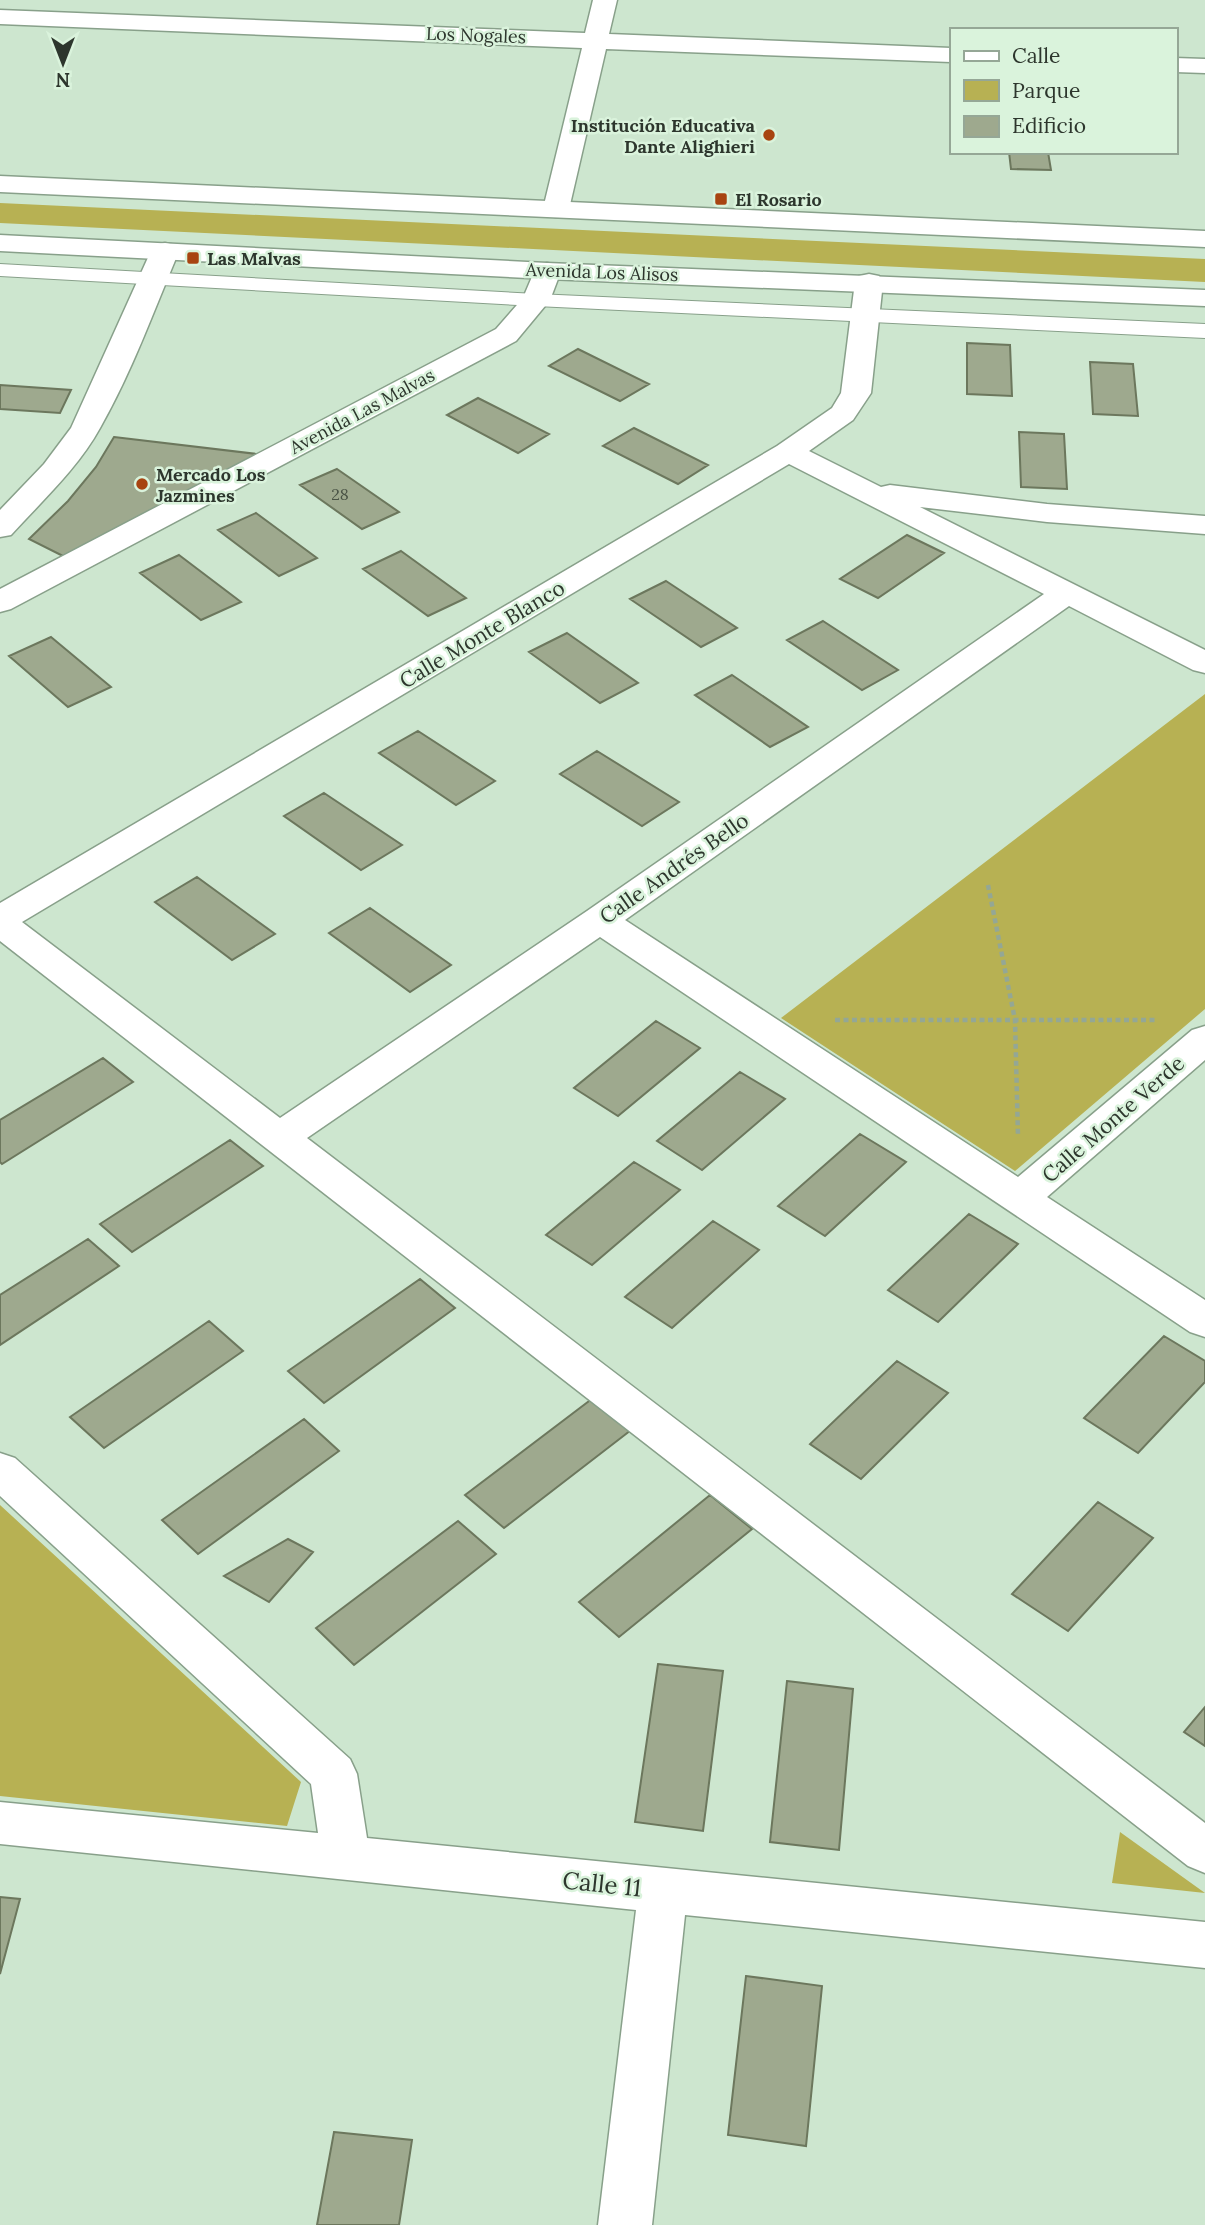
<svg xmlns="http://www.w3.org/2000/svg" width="1205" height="2225" font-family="Lora,serif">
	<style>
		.green { fill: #b7b153 }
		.building { fill: #9ea98e; stroke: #6c775d; stroke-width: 2 }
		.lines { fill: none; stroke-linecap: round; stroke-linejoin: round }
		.service-casing { stroke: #88a08a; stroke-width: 2 }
		.minor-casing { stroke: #88a08a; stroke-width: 3 }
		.tertiary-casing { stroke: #88a08a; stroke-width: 3 }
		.secondary-casing { stroke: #88a08a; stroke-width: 3 }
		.path { stroke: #94a795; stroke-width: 4.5; stroke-dasharray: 5 3.5; stroke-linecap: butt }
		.service { fill: #fff; fill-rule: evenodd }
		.minor { fill: #fff; fill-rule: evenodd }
		.tertiary { fill: #fff; fill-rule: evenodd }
		.secondary { fill: #fff; fill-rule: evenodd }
		.poi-dot { fill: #a84411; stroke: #daf3dc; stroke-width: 2.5 }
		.labels { text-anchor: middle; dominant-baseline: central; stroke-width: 5; stroke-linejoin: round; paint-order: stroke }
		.far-number-label { font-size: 16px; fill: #495345 }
		.far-street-label { font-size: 18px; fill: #2d362d; stroke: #daf3dc }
		.far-poi-label { font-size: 18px; font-weight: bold; fill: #2d362d; stroke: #daf3dc; text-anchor: start }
		.street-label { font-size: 21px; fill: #2d362d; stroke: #daf3dc }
		.near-street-label { font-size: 24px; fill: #2d362d; stroke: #daf3dc }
	</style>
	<rect width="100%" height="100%" fill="#cde6cf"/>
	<!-- green -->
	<path class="green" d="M0,203L1205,259V282L0,223Z
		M1205,694V1009L1015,1171L781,1018Z
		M0,1505L301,1782L287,1826L0,1796Z
		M1120,1832L1205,1893L1112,1883Z"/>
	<!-- building -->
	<path class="building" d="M1009,152H1048L1051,170L1011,169Z
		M967,343L1010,345L1012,396L967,394Z
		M578,349L649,384L620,401L549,366Z
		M1090,362L1133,364L1138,416L1093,414Z
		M0,385L71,390L60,413L0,409Z
		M478,398L549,434L518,453L447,415Z
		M634,428L708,465L678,484L603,446Z
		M1019,432L1064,434L1067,489L1021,487Z
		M114,437L257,454L67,558L29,539L68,501L96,467Z
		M337,469L399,512L362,529L300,485Z
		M256,513L317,558L279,576L218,530Z
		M907,535L944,553L878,598L840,579Z
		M401,551L466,598L428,616L363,569Z
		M179,555L241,602L201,620L140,573Z
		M666,581L737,628L701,647L630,599Z
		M823,621L898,670L862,690L787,640Z
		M567,633L638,683L600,703L529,652Z
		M51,637L111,687L68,707L9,656Z
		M732,675L808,727L770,747L695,695Z
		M418,731L495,781L456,805L379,753Z
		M597,751L679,802L642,826L560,774Z
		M324,793L402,845L361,870L284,816Z
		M197,877L275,934L232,960L155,902Z
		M370,908L451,965L410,992L329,933Z
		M656,1021L700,1048L618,1116L574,1088Z
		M103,1058L133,1082L2,1164L0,1162V1120Z
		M740,1072L785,1099L702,1170L657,1141Z
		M860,1134L906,1162L825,1236L778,1206Z
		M230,1140L263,1166L132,1252L100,1224Z
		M634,1162L680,1190L592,1265L546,1235Z
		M969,1214L1018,1244L938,1322L888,1290Z
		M713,1221L759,1250L672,1328L625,1297Z
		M88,1239L119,1266L0,1345V1295Z
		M420,1279L455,1308L324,1403L288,1371Z
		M209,1321L243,1351L104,1448L70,1417Z
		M1164,1336L1205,1361V1382L1138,1453L1084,1418Z
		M897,1361L948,1393L861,1479L810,1444Z
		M597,1395L635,1427L504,1528L465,1495Z
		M304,1419L339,1451L198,1554L162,1520Z
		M710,1495L752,1529L619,1637L579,1602Z
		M1098,1502L1153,1538L1068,1631L1012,1594Z
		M458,1521L496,1554L354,1665L316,1628Z
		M288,1539L313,1552L269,1602L224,1576Z
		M658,1664L723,1671L703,1831L635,1822Z
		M787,1681L853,1689L839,1850L770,1842Z
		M1205,1707V1746L1184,1732Z
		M0,1897L20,1899L0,1974Z
		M746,1976L822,1986L806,2146L728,2135Z
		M334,2132L412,2140L399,2225H317Z"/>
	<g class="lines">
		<defs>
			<path id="service" d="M0,264L536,294L1205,324V338L536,306L0,276Z"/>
			<path id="minor" d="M593,0H617L609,34L951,48V62L606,49L569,209L565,215L556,217L547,215L543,209L582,48L0,24V10L585,33Z
				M1175,58L1205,59V73L1175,72Z
				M869,274L879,276L883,282L871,393L853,420L809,451L881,487L890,485L1047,504L1205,516V534L1047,522L920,507L1205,650V673L1193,670L1069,606L625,920L1018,1177L1192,1030L1205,1026V1060L1047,1197L1205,1300V1337L1190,1332L600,937L307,1138L1205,1823V1873L1188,1866L0,941V903L777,446L832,408L841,393L855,282L859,276ZM789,464L1044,594L587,911L280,1118L22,922Z
				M0,1453L15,1458L350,1759L357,1774L367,1838L1205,1922V1968L685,1915L652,2225H598L636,1910L0,1844V1802L318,1833L311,1784L0,1496Z"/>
			<path id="tertiary" d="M165,243L175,245L179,251C154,310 132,372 100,428C78,468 42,501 11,535L0,537V510L44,464L71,428L151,251L155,245Z
				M547,263L557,265L561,271L550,300L516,341L11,609L0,612V589L496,329L523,298L537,265Z"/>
			<path id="secondary" d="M0,176L1205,231V247L0,192Z
				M0,235L547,263L1205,290V306L547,279L0,251Z"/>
		</defs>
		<!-- service casing -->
		<use href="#service" class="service-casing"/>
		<!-- minor casing -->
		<use href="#minor" class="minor-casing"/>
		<!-- tertiary casing -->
		<use href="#tertiary" class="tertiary-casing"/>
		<!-- secondary casing -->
		<use href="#secondary" class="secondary-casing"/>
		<!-- path -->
		<path class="path" d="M988,885L1015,1020L1018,1137
			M835,1020H1155"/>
		<!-- service -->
		<use href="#service" class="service"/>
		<!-- minor -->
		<use href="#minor" class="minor"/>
		<!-- tertiary -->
		<use href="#tertiary" class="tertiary"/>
		<!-- secondary -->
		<use href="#secondary" class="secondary"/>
	</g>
	<!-- markers -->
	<g class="poi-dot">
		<circle cx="769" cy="135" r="7"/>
		<rect x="714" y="192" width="14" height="14" rx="3.5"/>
		<rect x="186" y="251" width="14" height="14" rx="3.5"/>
		<circle cx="142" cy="484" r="7"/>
	</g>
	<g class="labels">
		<!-- far-number labels -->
		<g class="far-number-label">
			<text x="340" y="494">28</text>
		</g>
		<!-- far-street labels -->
		<g class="far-street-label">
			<text transform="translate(476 35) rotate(2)">Los Nogales</text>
			<text transform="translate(602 272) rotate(2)">Avenida Los Alisos</text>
			<text transform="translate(362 411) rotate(-28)">Avenida Las Malvas</text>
		</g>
		<!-- far-poi labels -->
		<g class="far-poi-label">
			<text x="755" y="125" text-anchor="end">Institución Educativa<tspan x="755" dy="21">Dante Alighieri</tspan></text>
			<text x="735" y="199">El Rosario</text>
			<text x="207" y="258">Las Malvas</text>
			<text x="156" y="474">Mercado Los<tspan x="156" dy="21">Jazmines</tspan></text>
		</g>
		<!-- street labels -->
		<g class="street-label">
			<text transform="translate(482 634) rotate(-31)">Calle Monte Blanco</text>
			<text transform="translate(674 868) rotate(-35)">Calle Andrés Bello</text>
			<text transform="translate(1113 1119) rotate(-41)">Calle Monte Verde</text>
		</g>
		<!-- near-street labels -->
		<g class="near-street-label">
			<text transform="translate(602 1884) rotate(6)">Calle 11</text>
		</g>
	</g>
	<!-- legend -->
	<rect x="950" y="28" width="228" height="126" fill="#daf3dc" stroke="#95a796" stroke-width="2"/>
	<rect x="964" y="51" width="35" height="10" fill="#ffffff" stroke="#95a796" stroke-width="2"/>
	<text x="1012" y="63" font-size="21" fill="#2d362d">Calle</text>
	<rect x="964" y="80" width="35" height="21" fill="#b7b153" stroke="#95a796" stroke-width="2"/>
	<text x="1012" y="98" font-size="21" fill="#2d362d">Parque</text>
	<rect x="964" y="116" width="35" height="21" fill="#9ea98e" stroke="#95a796" stroke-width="2"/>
	<text x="1012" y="133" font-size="21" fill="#2d362d">Edificio</text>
	<!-- north arrow -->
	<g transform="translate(63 63) rotate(180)" stroke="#daf3dc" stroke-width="5" paint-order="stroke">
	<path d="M0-5L12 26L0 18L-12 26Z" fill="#2d362d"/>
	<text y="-10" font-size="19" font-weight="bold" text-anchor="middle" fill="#2d362d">N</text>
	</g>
</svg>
